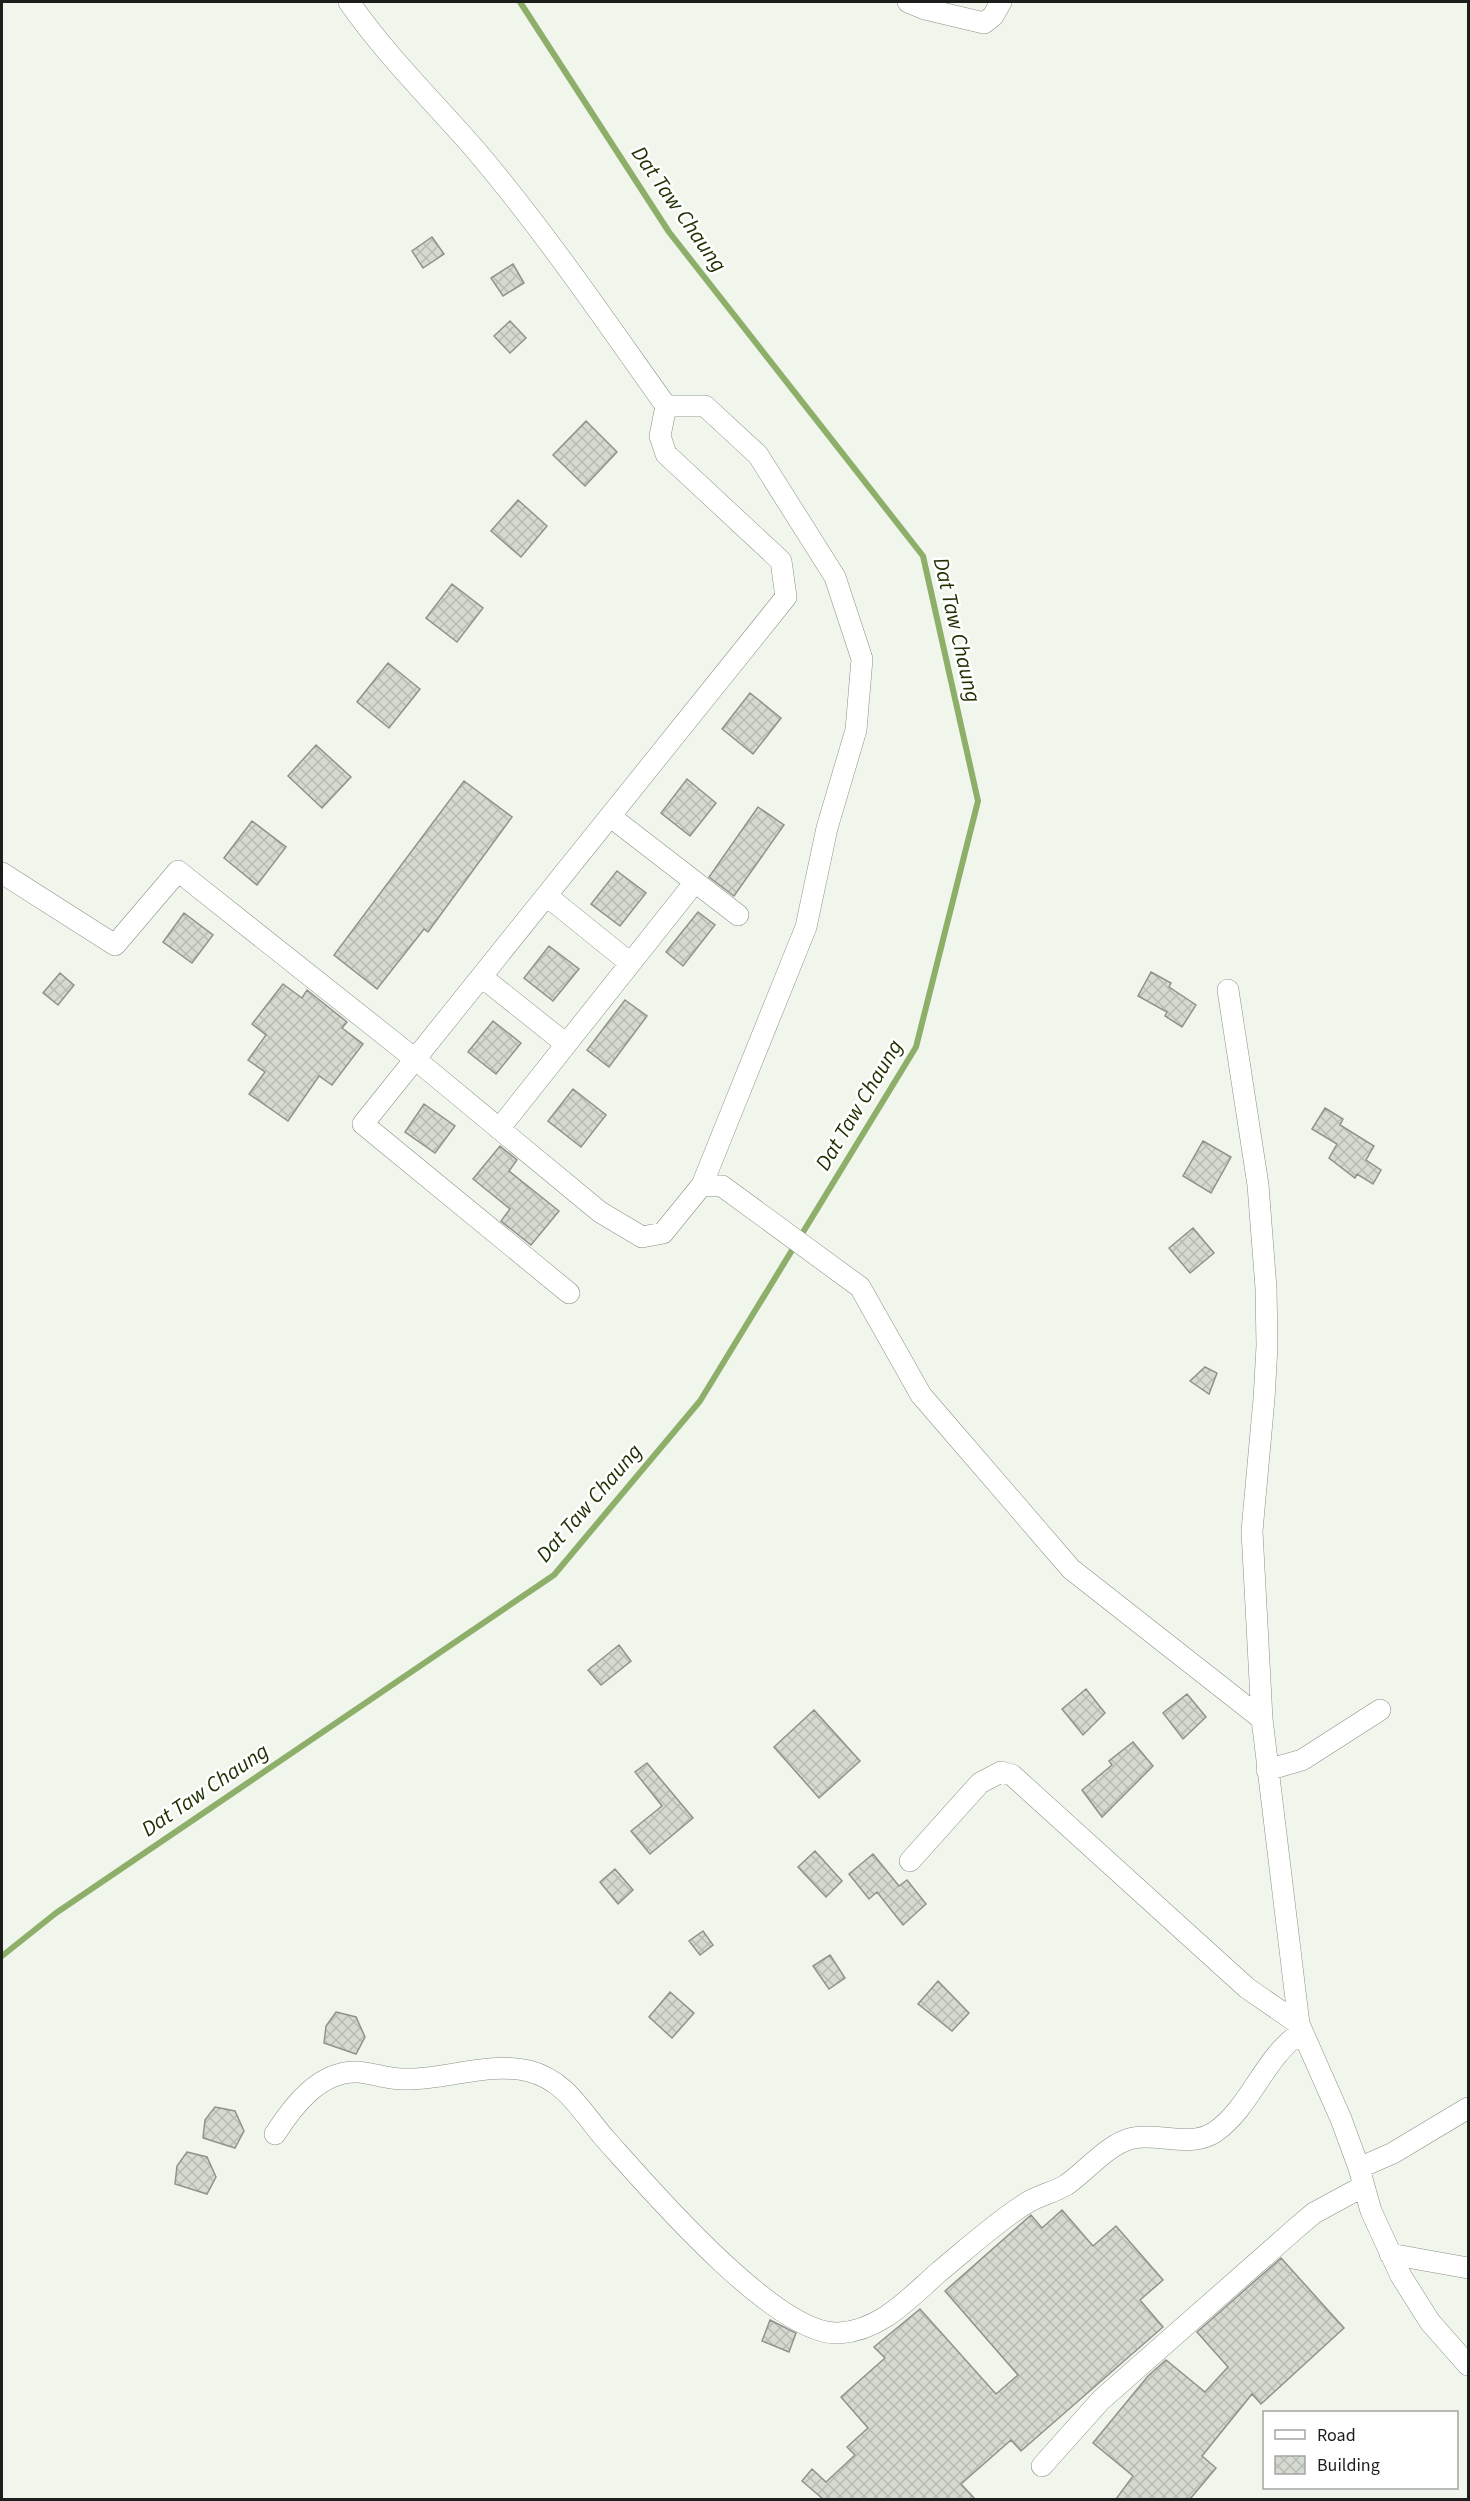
<svg xmlns="http://www.w3.org/2000/svg" width="1470" height="2501" font-family="'Source Sans 3',sans-serif">
	<style>
		.lines { fill: none; stroke-linecap: round; stroke-linejoin: round }
		.stream { stroke: #8eaf69; stroke-width: 6 }
		.building { fill: url(#building-cross-hatch); stroke: #8f938b; stroke-width: 1.5 }
		.minor-casing { stroke: #8b9087; stroke-width: 22 }
		.minor { stroke: #fff; stroke-width: 21 }
		.labels { text-anchor: middle; dominant-baseline: central; stroke-width: 5; stroke-linejoin: round; paint-order: stroke }
		.water-label { font-size: 22px; font-style: italic; fill: #1d3100; stroke: #fff }
	</style>
	<defs>
		<pattern id="building-cross-hatch" width="8" height="8" patternUnits="userSpaceOnUse" patternTransform="scale(1.5)"><rect width="8" height="8" fill="#d5dad1"/><path d="M0 0l8 8M0 8l8-8" fill="none" stroke="#b6bbb3"/></pattern>
	</defs>
	<rect width="100%" height="100%" fill="#f1f6ed"/>
	<g class="lines">
		<!-- stream -->
		<path class="stream" d="M2,1956L56,1913L554,1575L700,1401L916,1047L978,801L923,556L669,232L520,2"/>
	</g>
	<!-- building -->
	<path class="building" d="M432,237L444,254L423,268L412,251Z
		M513,264L524,283L503,296L491,278Z
		M510,321L526,338L510,353L494,336Z
		M586,421L617,452L585,486L553,455Z
		M518,500L547,526L521,557L491,531Z
		M452,584L483,608L457,642L426,618Z
		M388,663L420,689L389,728L357,702Z
		M750,693L781,718L753,754L722,729Z
		M316,745L351,777L322,808L288,776Z
		M687,779L716,803L690,836L661,813Z
		M464,781L512,817L428,932L424,929L377,989L334,955Z
		M758,807L784,825L734,896L709,877Z
		M252,821L286,847L257,885L224,858Z
		M617,871L646,893L620,926L591,904Z
		M698,912L715,925L683,966L666,952Z
		M184,913L213,935L192,963L163,942Z
		M549,946L579,969L553,1001L524,978Z
		M1151,972L1171,983L1169,987L1196,1005L1182,1027L1165,1016L1167,1012L1138,996Z
		M60,973L74,985L58,1005L43,993Z
		M283,984L302,998L307,990L347,1022L342,1028L363,1044L332,1085L319,1076L288,1121L249,1094L265,1072L248,1060L266,1035L252,1024Z
		M625,1000L647,1016L609,1067L587,1050Z
		M493,1021L521,1043L496,1074L468,1052Z
		M573,1089L606,1115L581,1147L548,1121Z
		M424,1104L455,1126L435,1153L405,1132Z
		M1325,1108L1343,1119L1340,1125L1374,1146L1366,1160L1381,1170L1373,1184L1357,1174L1355,1178L1329,1158L1337,1144L1312,1129Z
		M1203,1141L1231,1157L1211,1193L1183,1176Z
		M500,1146L517,1160L509,1171L559,1211L531,1245L501,1221L510,1209L473,1179Z
		M1193,1228L1214,1253L1190,1273L1169,1248Z
		M1205,1367L1217,1373L1209,1394L1190,1381Z
		M619,1645L631,1661L601,1685L588,1670Z
		M1086,1689L1105,1713L1083,1735L1062,1709Z
		M1187,1694L1206,1717L1183,1739L1163,1713Z
		M814,1710L860,1761L819,1798L774,1747Z
		M1133,1742L1153,1766L1102,1817L1082,1790L1112,1765L1109,1761Z
		M647,1763L693,1818L650,1854L631,1831L662,1806L635,1772Z
		M815,1851L842,1881L826,1897L798,1867Z
		M873,1854L899,1886L907,1880L926,1904L903,1925L877,1892L869,1899L849,1874Z
		M615,1869L633,1890L618,1904L600,1882Z
		M703,1931L713,1945L700,1955L689,1941Z
		M830,1955L845,1978L829,1989L813,1966Z
		M938,1981L969,2013L952,2031L918,2004Z
		M670,1992L694,2013L672,2038L649,2017Z
		M336,2012L356,2017L365,2037L356,2054L324,2043L326,2026Z
		M215,2107L235,2111L244,2131L235,2148L203,2138L205,2120Z
		M187,2152L207,2157L216,2177L207,2194L175,2184L177,2166Z
		M1062,2210L1093,2246L1116,2226L1163,2280L1140,2300L1163,2327L1021,2451L1011,2440L961,2484L975,2499H823L802,2481L812,2469L826,2482L855,2455L847,2447L868,2428L841,2397L885,2358L874,2347L920,2309L996,2394L1018,2375L945,2291L1031,2215L1042,2228Z
		M1281,2258L1344,2328L1261,2404L1252,2394L1202,2456L1216,2468L1190,2499H1116L1133,2476L1093,2443L1148,2376L1166,2360L1205,2392L1228,2367L1197,2332Z
		M770,2320L796,2333L789,2352L762,2341Z"/>
	<g class="lines">
		<defs>
			<path id="minor" d="M349,2C385,54 431,99 473,147C543,229 604,319 666,406L660,436L666,454L781,561L786,597L363,1124L569,1293
				M908,2L925,9L984,23L993,16L1001,2
				M666,406H705L758,455L835,577L862,659L856,730L827,828L806,927L702,1185
				M611,817L738,915
				M2,873L115,945L178,871L415,1059L600,1212L642,1237L663,1233L702,1185L722,1186L860,1287L921,1395L1071,1569L1262,1719
				M547,896L630,963
				M482,977L566,1044
				M1228,990L1258,1185L1266,1288L1267,1346L1264,1399L1252,1531L1262,1719L1299,2024L1341,2119L1359,2168L1371,2211L1401,2276L1430,2322L1468,2365
				M499,1129L695,882
				M1267,1770L1302,1760L1380,1710
				M910,1861L980,1783L1001,1772L1012,1775L1247,1988L1299,2024
				M275,2134C293,2106 320,2070 358,2072C372,2073 387,2079 402,2079C443,2081 487,2061 529,2071C568,2081 583,2115 608,2142C650,2189 777,2337 839,2333C881,2331 910,2297 940,2271C968,2248 995,2223 1025,2204C1038,2195 1053,2193 1066,2185C1087,2171 1107,2144 1133,2138C1160,2133 1191,2148 1215,2132C1252,2106 1264,2056 1302,2032
				M1359,2168L1393,2153L1468,2108
				M1390,2254L1468,2268
				M1042,2466L1101,2400L1294,2230L1314,2213L1362,2187"/>
		</defs>
		<!-- minor casing -->
		<use href="#minor" class="minor-casing"/>
		<!-- minor -->
		<use href="#minor" class="minor"/>
	</g>
	<g class="labels">
		<!-- water labels -->
		<g class="water-label">
			<text transform="translate(679 209) rotate(55)">Dat Taw Chaung</text>
			<text transform="translate(957 630) rotate(77)">Dat Taw Chaung</text>
			<text transform="translate(859 1105) rotate(-59)">Dat Taw Chaung</text>
			<text transform="translate(589 1503) rotate(-49)">Dat Taw Chaung</text>
			<text transform="translate(205 1790) rotate(-34)">Dat Taw Chaung</text>
		</g>
	</g>
	<!-- border -->
	<rect width="1470" height="2501" fill="none" stroke="#1c1e1b" stroke-width="6"/>
	<!-- legend -->
	<rect x="1263" y="2411" width="195" height="78" fill="#ffffff" stroke="#a4a5a4" stroke-width="1.5"/>
	<rect x="1275" y="2430" width="30" height="9" fill="#ffffff" stroke="#a4a5a4" stroke-width="1.5"/>
	<text x="1317" y="2441" font-size="18" fill="#1c1e1b">Road</text>
	<rect x="1275" y="2456" width="30" height="18" fill="url(#building-cross-hatch)" stroke="#a4a5a4" stroke-width="1.5"/>
	<text x="1317" y="2471" font-size="18" fill="#1c1e1b">Building</text>
</svg>
